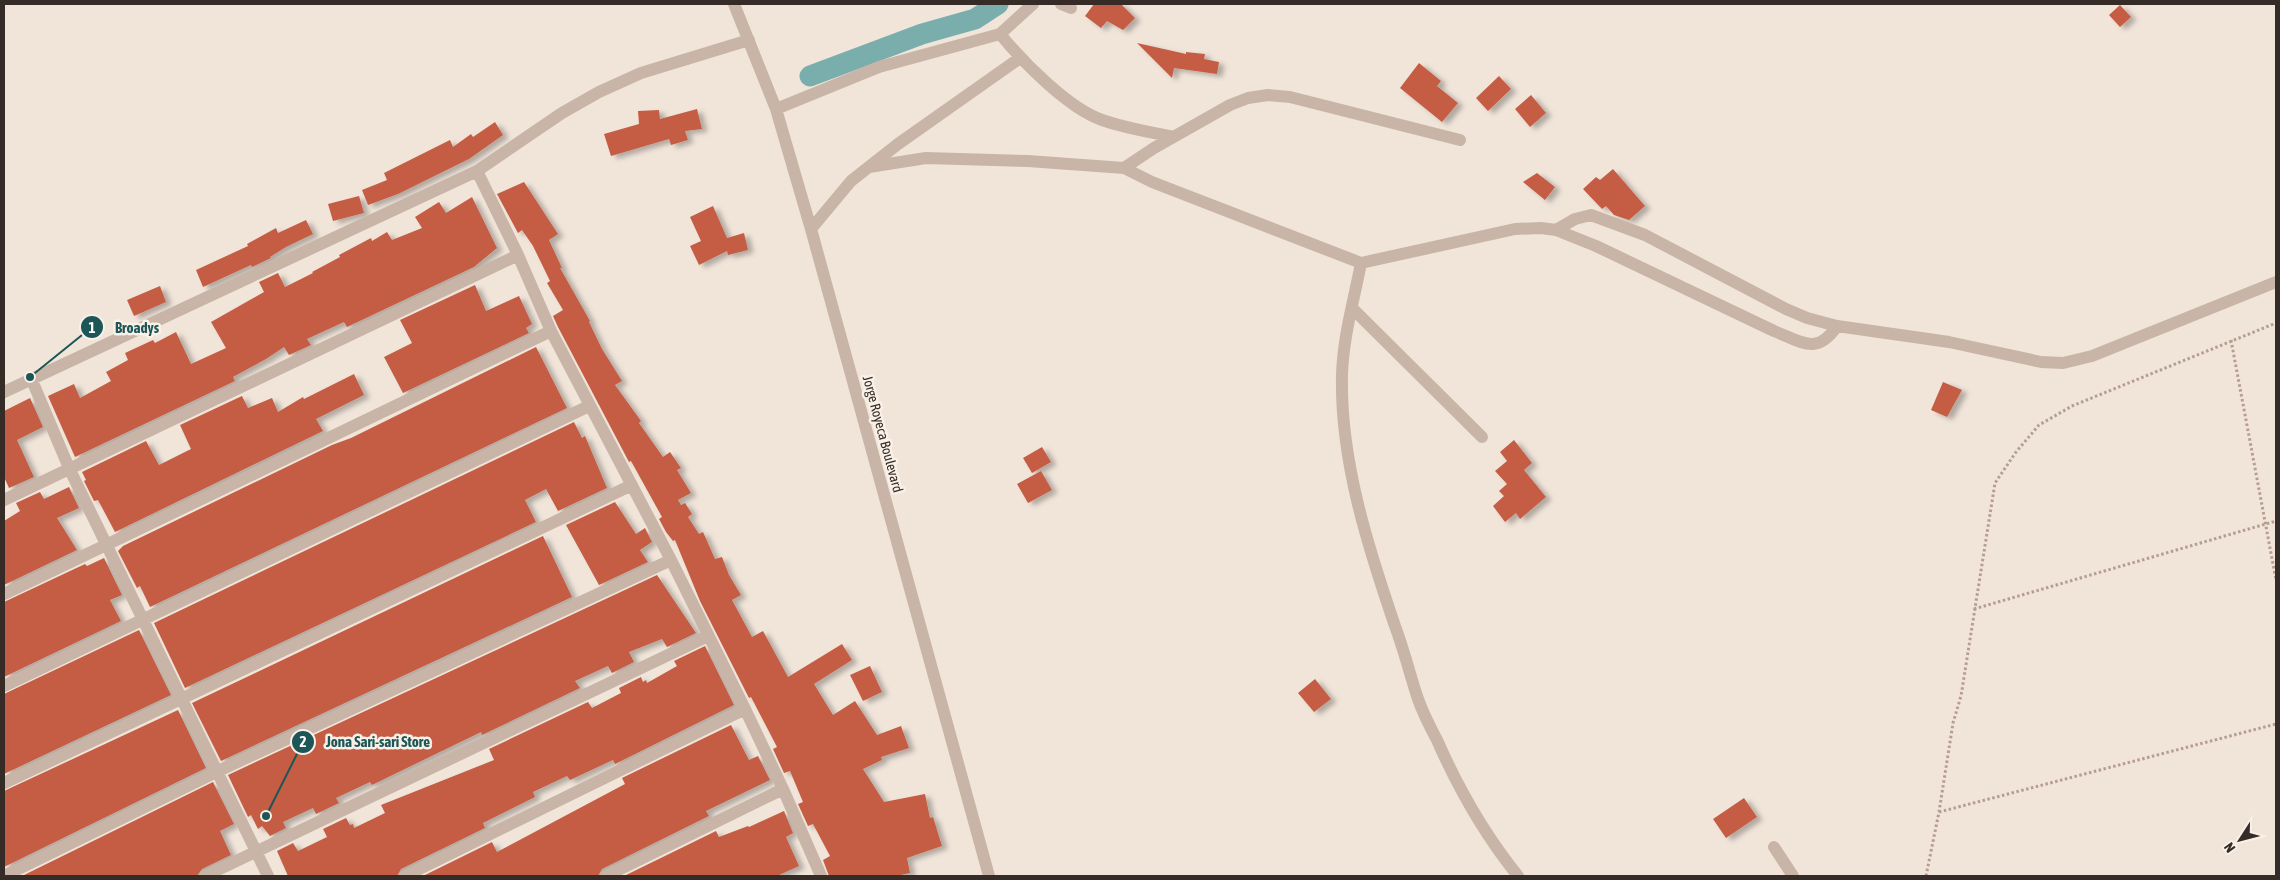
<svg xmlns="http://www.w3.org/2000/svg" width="2280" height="880" font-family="'Asap Condensed',sans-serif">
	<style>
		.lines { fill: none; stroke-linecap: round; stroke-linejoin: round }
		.canal { stroke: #7aaead; stroke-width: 21 }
		.building { fill: #c55d45; filter: url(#shadow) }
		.path { stroke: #b59e91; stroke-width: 3; stroke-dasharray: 2.5 2.5; stroke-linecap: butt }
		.minor { stroke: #c9b5a7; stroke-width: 12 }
		.labels { text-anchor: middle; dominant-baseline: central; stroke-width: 5; stroke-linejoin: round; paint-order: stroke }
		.street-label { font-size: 14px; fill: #352b27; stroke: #f9f0e7 }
		.leader { fill: none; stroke: #1d5656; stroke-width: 2 }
		.callout-dot { fill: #1d5656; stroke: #f9f0e7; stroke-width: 2 }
		.mark-label { font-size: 15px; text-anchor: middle; font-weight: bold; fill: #fff }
		.callout-label { font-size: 15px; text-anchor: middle; font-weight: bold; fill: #1d5656; stroke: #f9f0e7; stroke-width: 5; stroke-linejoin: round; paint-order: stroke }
	</style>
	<defs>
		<filter id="shadow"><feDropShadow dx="5.5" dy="3" stdDeviation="2.5" flood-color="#0004"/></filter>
	</defs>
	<rect width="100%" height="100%" fill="#f1e5da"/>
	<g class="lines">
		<!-- canal -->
		<path class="canal" d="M810,76L922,34L975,19L998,4"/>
	</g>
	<!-- building -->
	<path class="building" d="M1094,4H1121L1135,18L1123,30L1107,21L1101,28L1085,16Z
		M2120,5L2131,17L2120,27L2109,15Z
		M1137,43L1186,54V52L1205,54L1204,59L1219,62L1217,74L1174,68L1172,78Z
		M1419,63L1441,81L1437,86L1458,103L1442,122L1400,88Z
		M1499,76L1511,89L1488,111L1476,98Z
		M1531,95L1546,113L1530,127L1515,109Z
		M697,109L702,129L685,131L688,140L671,145L669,139L611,156L604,134L639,124L638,111L659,110L660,119Z
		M495,122L503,135L469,159L398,194L368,205L362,190L387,180L384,173L450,140L453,147L471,134L473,137Z
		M1613,169L1645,206L1629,220L1614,215L1606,206L1602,209L1583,189L1596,177L1600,180Z
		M1537,173L1555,187L1545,200L1523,182Z
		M524,182L558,234L549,240L562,268H560L590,321L589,322L602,349L622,381L615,385L641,421L639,423L663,457L670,452L681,468L677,470L691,493L678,500L681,505L685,503L692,514L688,517L699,534L703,532L715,559L722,557L729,575L741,595L732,600L752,637L763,631L788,677L842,644L852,660L814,684L833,715L855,701L877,735L901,726L909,748L881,757L882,760L863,769L884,802L925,794L930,818L933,817L942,846L907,858L910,873L896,876H829L823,860L830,856L813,824L808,826L798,804L803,802L790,771L784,773L773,749L777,747L751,697L749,698L700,601L675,540L673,541L666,532L659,519L662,517L631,461L629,462L558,327L553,316L563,310L547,283L550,281L533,246L522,230L518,233L497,194Z
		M359,196L364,213L333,221L328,204Z
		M472,197L497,248L474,267L347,327L344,322L307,339L311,345L289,355L284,347L266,359L233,377L235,381L75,457L48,396L74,384L80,398L111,381L106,372L128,360L125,353L153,340L155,343L176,332L191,364L226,348L211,322L264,292L259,282L278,273L285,287L313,273L312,272L340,257L339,255L371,238L372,241L387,232L392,240L422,228L415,217L439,202L446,213Z
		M713,206L727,238L744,233L748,250L728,255L727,251L699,265L690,246L701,241L690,217Z
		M306,220L313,234L286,247L270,257L271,258L252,267L251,265L203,287L196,270L248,246L247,244L276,228L278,233Z
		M475,285L486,311L519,296L532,324L526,328L529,333L403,393L384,357L412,343L400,320Z
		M160,286L166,302L134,316L127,300Z
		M536,347L567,408L150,607L140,586L137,588L118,551L123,546L332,445L351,438Z
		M354,374L364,395L316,419L323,431L115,532L98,500L94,501L84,481L86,480L82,472L146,441L159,465L191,449L180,425L242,396L248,408L272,398L278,412L303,397L304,399Z
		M1943,382L1962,390L1947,417L1931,410Z
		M30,398L43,427L17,440L34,477L9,488L4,477V411Z
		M574,422L582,438L585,436L607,488L558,511L546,489L525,500L536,522L185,688L154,623Z
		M1514,440L1532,463L1524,470L1546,497L1520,519L1516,513L1505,522L1493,506L1504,496L1499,491L1507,484L1495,471L1507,461L1500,452Z
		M1042,447L1051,462L1032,473L1023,458Z
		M1041,471L1052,490L1028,503L1017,484Z
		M69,487L79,508L57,518L77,550L4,585V521L20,511L16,503L40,492L44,499Z
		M615,502L636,534L645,528L652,542L640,550L648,562L599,585L566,525Z
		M543,536L572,597L221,761L192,703Z
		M104,558L122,595L110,600L121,621L4,677V602L85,564L87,566Z
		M657,575L696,633L667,647L662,639L629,652L634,662L612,673L608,666L575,681L580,688L482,735L481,732L372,785L370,782L368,783L336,798L339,803L316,814L313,808L283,822L286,828L270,836L262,826L258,829L251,815L248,817L228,775Z
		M139,630L171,695L4,774V694Z
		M705,646L734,705L615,764L613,760L570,780L567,776L533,792L535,797L483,823L485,828L401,869L397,876H288L277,851L293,843L298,851L327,837L323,829L346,818L350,825L353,824L354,828L385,813L381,805L494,760L489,749L588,702L592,708L621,693L619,688L641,677L643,682L646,680L647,683L677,666L674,661Z
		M870,666L882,692L863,701L850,675Z
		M1315,679L1331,699L1314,712L1298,693Z
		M178,710L206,768L4,867V791Z
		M731,725L749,760L758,756L770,780L706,811L709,816L602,869L598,876H423L492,842L497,852L625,784L622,778Z
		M213,782L234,824L220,831L231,855L202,869L197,876H22Z
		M1744,798L1757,817L1726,838L1713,819Z
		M784,811L793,833L786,837L799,866L777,876H624L716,831L719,837L748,826L749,827Z"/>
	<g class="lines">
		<!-- path -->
		<path class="path" d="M2231,340L2276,580
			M1974,609L2276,521
			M1939,812L2276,724
			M1926,876L1939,812L1953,723L1961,696L1995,483L2016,452L2039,425L2072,406L2276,323"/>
		<!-- minor -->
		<path class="minor" d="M734,4L776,109L811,229L989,876
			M1061,4L1071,8
			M1000,34C1023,62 1068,108 1102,120C1125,128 1150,132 1173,137
			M776,109L879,67L1000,34L1033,4
			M869,167L926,158L1028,161L1124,168L1152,182L1361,263L1515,229L1541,228L1556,230L1596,246L1774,331C1802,342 1817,356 1837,326
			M1124,168L1154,148L1230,105L1248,98L1268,95L1290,97L1460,140
			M477,171L518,255L551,331L671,560L745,709L783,789L821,876
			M811,229L851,181L898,144L1020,58
			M1556,230L1575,219L1591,215L1645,235L1786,309L1807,318L1837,326L1949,342L2041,362L2063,363L2092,356L2276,282
			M1361,263C1354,300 1343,337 1342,375C1340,460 1368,547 1395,626C1404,650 1410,675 1418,699C1423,713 1430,727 1437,740C1459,790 1484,834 1518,876
			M1352,308L1482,437
			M31,378L69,468L268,876
			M4,392L477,171L562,113L599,92L641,73L749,40
			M4,500L518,255
			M4,594L551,331
			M4,686L589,406
			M4,783L632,485
			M1774,847L1793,876
			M4,876L216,772L671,560
			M205,876L708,636
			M405,876L745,709
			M606,876L783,789"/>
	</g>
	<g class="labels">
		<!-- street labels -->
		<g class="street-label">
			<text transform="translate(883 434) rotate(75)">Jorge Royeca Boulevard</text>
		</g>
	</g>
	<!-- callouts -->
	<path class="leader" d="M30 377L92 327M266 816L303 742"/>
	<g class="callout-dot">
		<circle cx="30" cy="377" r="5"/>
		<circle cx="266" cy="816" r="5"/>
		<circle cx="92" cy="327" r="12"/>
		<circle cx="303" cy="742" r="12"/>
	</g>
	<g class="mark-label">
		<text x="92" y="333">1</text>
		<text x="303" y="747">2</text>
	</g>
	<g class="callout-label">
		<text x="137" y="333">Broadys</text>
		<text x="378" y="747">Jona Sari-sari Store</text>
	</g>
	<!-- border -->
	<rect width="2280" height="880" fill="none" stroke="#352b27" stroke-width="10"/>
	<!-- north arrow -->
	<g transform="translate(2240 840) rotate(234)" stroke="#f9f0e7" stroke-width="4" paint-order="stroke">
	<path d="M0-4L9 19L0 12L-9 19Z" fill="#352b27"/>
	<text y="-8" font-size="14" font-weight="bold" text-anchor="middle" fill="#352b27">N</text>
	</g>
</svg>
